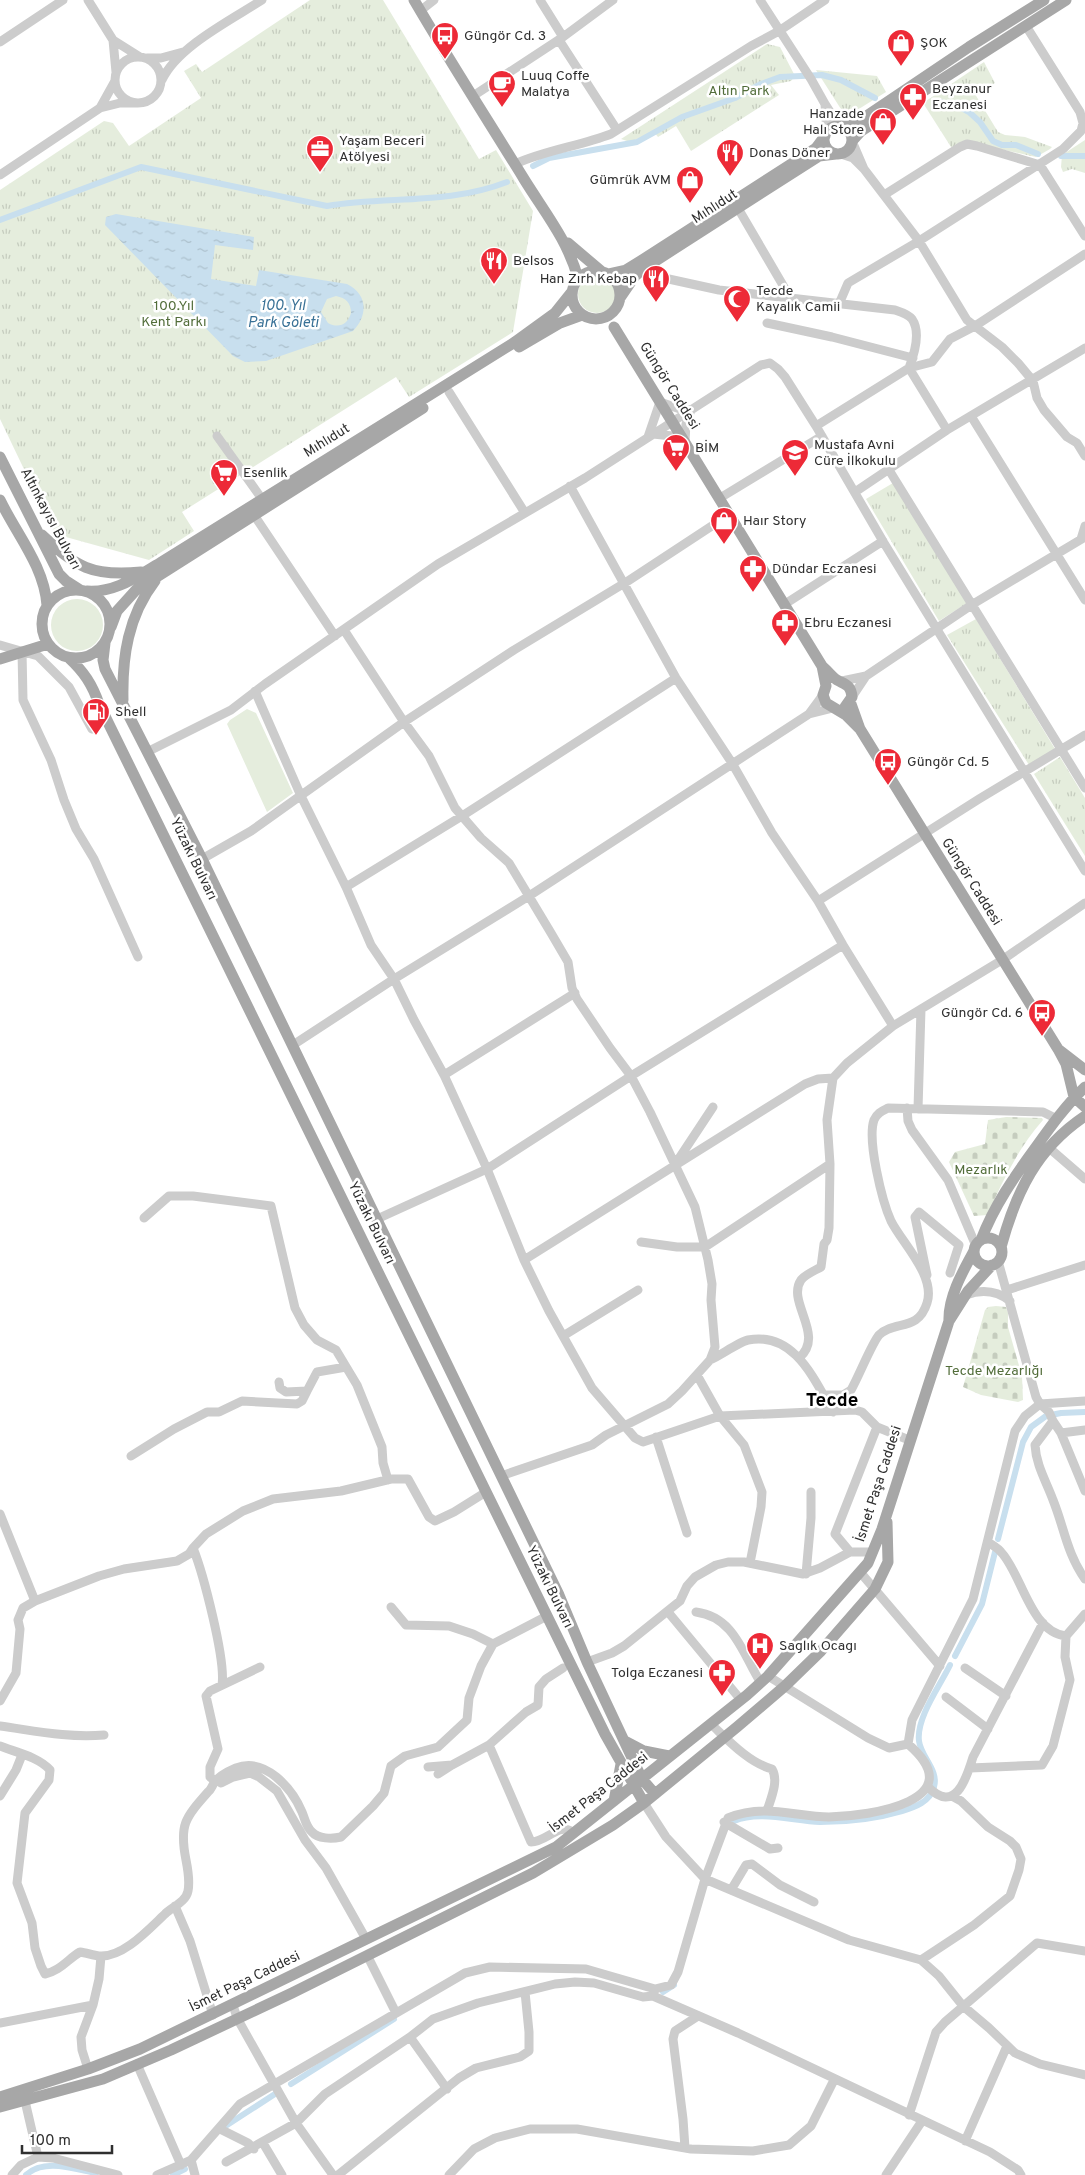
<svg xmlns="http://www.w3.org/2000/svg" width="1085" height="2175" font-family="Overpass,sans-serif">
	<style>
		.grass { fill: #e5eddd }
		.cemetery { fill: url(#cemetery-stones) }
		.park { fill: url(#park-tufts) }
		.water { fill: url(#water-ripples); fill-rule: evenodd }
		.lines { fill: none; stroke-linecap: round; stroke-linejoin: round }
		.canal { stroke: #c8dfee; stroke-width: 6 }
		.minor { stroke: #ccc; stroke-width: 9 }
		.major { stroke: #a7a7a7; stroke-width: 11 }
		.labels { text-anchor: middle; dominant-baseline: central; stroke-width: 5; stroke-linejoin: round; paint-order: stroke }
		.poi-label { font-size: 14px; fill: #2f2f2f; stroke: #fff; text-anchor: start }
		.park-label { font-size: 14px; fill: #526d3a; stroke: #fff }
		.street-label { font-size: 14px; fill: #2f2f2f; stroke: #fff }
		.water-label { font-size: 15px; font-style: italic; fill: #397196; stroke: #fff }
		.district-label { font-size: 19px; font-weight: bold; fill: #000; stroke: #fff }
	</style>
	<defs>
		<pattern id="cemetery-stones" width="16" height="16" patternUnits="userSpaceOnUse" patternTransform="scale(1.25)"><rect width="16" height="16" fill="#e5eddd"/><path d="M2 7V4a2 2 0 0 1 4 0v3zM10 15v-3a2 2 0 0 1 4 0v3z" fill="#c5ccbe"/></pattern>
		<pattern id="park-tufts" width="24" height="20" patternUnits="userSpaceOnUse" patternTransform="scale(1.25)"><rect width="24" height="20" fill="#e5eddd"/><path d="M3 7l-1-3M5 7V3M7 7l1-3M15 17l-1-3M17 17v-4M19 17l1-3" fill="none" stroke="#c5ccbe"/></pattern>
		<pattern id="water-ripples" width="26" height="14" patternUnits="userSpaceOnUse" patternTransform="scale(1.25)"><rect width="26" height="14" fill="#c8dfee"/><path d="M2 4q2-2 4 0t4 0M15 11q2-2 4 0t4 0" fill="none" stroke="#acc0cc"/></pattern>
	</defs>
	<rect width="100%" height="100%" fill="#fff"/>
	<!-- grass -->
	<path class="grass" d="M578 294a19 19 0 1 1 38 0a19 19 0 1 1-38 0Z
		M51 625a26 26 0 1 1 52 0a26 26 0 1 1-52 0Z
		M247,709L256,713L293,793L267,812L227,724L230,720Z"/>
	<!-- cemetery -->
	<path class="cemetery" d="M1006,1117L1042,1118L1043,1120C1018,1148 1003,1181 987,1215L974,1216L949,1162L955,1152L985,1144L988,1120Z
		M996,1306L1006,1307L1008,1313V1327L1022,1376L1023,1400L1018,1402L981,1395L963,1387L985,1310L988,1307Z"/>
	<!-- park -->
	<path class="park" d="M310,0H383L479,159L496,150L533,211L513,332L409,397L396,377L182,512L194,531L149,560L55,534L0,419V190L104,121L113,123L129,146L201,98L184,71L196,64L202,72Z
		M767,44L780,47L795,76L791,81L771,85L779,95L691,151L676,126L658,137L654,132L630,142L621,139Z
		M984,62L995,83L975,94L998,132L1005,135L1025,137L1052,147L1050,149L1036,157L986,146L951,147L923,103Z
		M816,70L877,76L886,92L846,117Z
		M1085,140V173L1072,169L1063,172L1061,167L1062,155Z
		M893,483L967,603L939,621L866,499Z
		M976,619L1055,749L1029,765L947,635Z
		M1060,757L1085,798V856L1034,774Z"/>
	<!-- water -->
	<path class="water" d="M116,214L254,237L253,250L215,245L211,279L256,286L259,270L347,284C368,294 368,316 353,331L266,361L245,362L233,356L105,225L106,217ZM336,296C346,298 351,303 351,313C348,324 339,329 328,323L321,312L327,299Z"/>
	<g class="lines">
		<!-- canal -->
		<path class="canal" d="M939,102L958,106L969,112L980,122L993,141L1002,145H1016L1038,154
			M1061,156H1085
			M533,166L549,158L637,142L682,117L735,98L761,84L780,77L822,75L841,80L875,98
			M0,220L141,167L327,206C388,196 448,205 507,182
			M998,1539L1023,1442L1031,1427L1046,1416L1061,1413L1085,1412
			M955,1656L982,1604L995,1552
			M734,1821C759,1810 793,1821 820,1822C848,1822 875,1819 902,1811C915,1807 930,1802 934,1787C939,1770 921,1757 919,1741C916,1718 940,1686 950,1665
			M663,1992L674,1985
			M291,2084L394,2019
			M224,2127L278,2092
			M26,2175C44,2158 74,2169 96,2173
			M173,2175L185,2169"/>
		<!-- minor -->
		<path class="minor" d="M88,0L113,40L140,57
			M540,0L563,37
			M760,0L811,79L825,104
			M420,11L434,0
			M113,40L116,72
			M559,40L617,130
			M0,42L63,0
			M115 80a23 23 0 1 1 46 0a23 23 0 1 1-46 0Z
			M147,58H161L183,52
			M162,80C177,47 231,20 262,0
			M473,96L563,37L613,0
			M100,108L115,81
			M827,132L825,104L839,126
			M841,154L853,158L864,169L852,141
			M515,164C546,150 580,146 611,134L751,46L779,31L825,0
			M864,169L919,241L967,320L1002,347L1018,363L1033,381L1037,398L1044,410L1067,437L1077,443L1085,456
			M0,175L100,108L120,103H135
			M884,195L960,147L967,144L977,146L1040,165L1085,236
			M739,210L791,299
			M644,269L655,276L719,290L895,310C901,312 908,314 912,319C921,332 914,355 909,368L947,430
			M839,304L848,283L919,241L1063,149L1081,131L1083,123L1080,112L1026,26
			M767,323L832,337L913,358
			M449,392L525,513
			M971,416L1085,600
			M816,426L909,368L932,362L950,339L975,326L1085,254
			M653,434L682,437
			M217,436L262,499
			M648,437L660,402L680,409L691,410L686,424L685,441
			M889,470L1085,788
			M570,486L676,678L732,763L772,833L818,901L843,945L893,1026
			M855,492L947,430L1085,348
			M720,498L822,436
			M254,515L335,636
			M1081,539L1085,526
			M785,604L883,541
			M344,630L404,722L429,756L455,808L481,838L509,863L551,933L568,962L572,988L577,999L610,1048L631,1076L650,1112L695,1207L708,1260L712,1284L711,1300L715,1347L710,1360L682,1391L668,1404L606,1435L592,1445L501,1476
			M0,645L38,656L69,687L92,729
			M22,651L23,700L51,760L64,800L76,829L94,859L138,957
			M866,676L973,604L1085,537
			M842,681L866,676L852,697
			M255,691L301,796L346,887L371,945L394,979L414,1020L444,1075L487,1169L524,1260L549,1311L592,1388L635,1438L643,1442L720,1416L855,1410L862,1412L877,1427L909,1440
			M823,695L809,714L833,708
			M92,729L99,704
			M147,752L231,710L265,684L438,564L585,478L761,365L770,363L778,369L785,377L816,426L884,543L1085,871
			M202,859L251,831L404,722L514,650L628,581L730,514
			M346,887L462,816L676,678
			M818,901L979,799L1085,735
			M293,1045L394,979L529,896L809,714
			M444,1075L575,993
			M907,1108L908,1121L912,1130L948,1180L976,1246
			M918,1109L921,1009
			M1048,1147L1085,1179
			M676,1163L713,1107
			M144,1218L169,1196H193L271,1206L295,1308L304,1325L317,1340L336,1350L357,1385L382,1447L383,1463L388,1480
			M377,1219L487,1169L631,1076L843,945
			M641,1242L677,1247H705L830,1164
			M524,1260L805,1084L818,1079L833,1078
			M927,1275L915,1217L919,1212L959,1245L950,1273
			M1007,1290L1085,1265
			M966,1295C982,1289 996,1290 1010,1301
			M563,1336L638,1290
			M799,1358C826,1335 786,1302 801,1280C806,1274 814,1271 821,1267L824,1244L827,1240L829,1228L830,1164L827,1120L833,1078L847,1063L893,1026L1002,960L1085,903
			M710,1360C721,1355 739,1342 748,1340C794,1331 814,1379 833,1412
			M697,1375L720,1416L744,1445L762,1492L761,1507L750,1563
			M279,1382L280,1388L286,1392L307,1391L317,1372L346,1367
			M823,1395H843L851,1390C858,1378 872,1343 879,1335C895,1320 918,1332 927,1303C936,1276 902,1243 891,1221C882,1201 867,1140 874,1120C877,1113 882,1111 888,1108L1043,1112L1057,1119
			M1085,1401L1040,1404L1049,1412L1053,1421L1035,1445C1036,1465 1046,1481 1053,1500C1064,1527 1067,1554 1085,1579
			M1053,1421L1061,1433L1085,1491
			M1061,1433L1085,1430
			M656,1437L687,1533
			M131,1456L174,1429L207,1412H219L242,1401L297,1404L302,1401L307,1391
			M0,1514L35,1601L23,1608L18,1620L20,1629L16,1673L0,1701
			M988,1542C992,1545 998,1548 1001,1552C1022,1574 1030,1632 1066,1636L1085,1614
			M873,1552H850L835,1534L877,1427
			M860,1572L940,1666
			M806,1574L811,1518V1492
			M35,1601L99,1576L124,1569L177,1561L189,1554L193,1548
			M391,1607L406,1625L449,1626L473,1634L493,1644
			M668,1612L741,1700
			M696,1612C735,1617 743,1655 761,1683
			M587,1662L612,1653L624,1646L680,1601L687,1586L695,1577L716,1565L728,1562H744L803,1574L820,1568L850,1552
			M965,1668L1006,1696
			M768,1676L868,1738L889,1748L908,1744
			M222,1685C226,1660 203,1573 193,1548L206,1534L243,1511L273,1499L341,1491L391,1479H408L429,1517L435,1521L454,1512L486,1492
			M946,1697L988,1729
			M711,1724C728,1740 749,1763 772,1769C779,1781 771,1798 767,1811
			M0,1726C36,1731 68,1738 104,1735
			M489,1745L526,1712L538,1705L539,1687L546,1679L563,1668
			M0,1746C15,1752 39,1757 50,1770L49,1780L25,1813L17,1883L32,1923L35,1948L41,1966L45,1974C60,1971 68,1959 80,1952C86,1953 93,1955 99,1956C123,1958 149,1929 165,1914C172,1907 186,1902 188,1891C190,1881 188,1870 186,1860C179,1825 185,1818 208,1792C211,1790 212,1786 214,1783C218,1777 229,1771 236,1768C265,1757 292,1788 302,1812C305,1819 306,1827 312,1832C318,1839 332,1839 341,1837L373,1806L384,1793L391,1766L405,1756L438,1747L467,1720L469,1698L481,1666L493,1644L547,1616
			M428,1767L452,1765L489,1745L531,1842C547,1842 559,1821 574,1833
			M970,1768L1042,1765L1053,1746L1070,1680L1065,1657L1066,1636
			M438,1774L452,1765
			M215,1781L210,1777V1767L218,1749L206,1696L210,1691L260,1667
			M221,1783L233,1777L250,1773L259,1777L277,1791L305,1840L326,1868L366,1939
			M928,1787C955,1814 966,1780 973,1757L1043,1623
			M0,1796L16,1770L22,1755
			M644,1803L666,1837L705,1879L849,1940L921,1960L974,1925L1010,1896L1019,1870L1021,1859L1016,1847L1010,1841L988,1827L961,1801L952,1796
			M724,1822L770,1849L778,1848
			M731,1890L746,1865L752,1864L780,1885L814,1902
			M175,1906L190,1941L213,2015
			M367,1955L396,2013
			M921,1960L939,1976L963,2006L989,2028L1015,2053L1040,2064L1085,2075
			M653,1996L738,2033L990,2152L1018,2170L1021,2175
			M233,2005L237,2018L296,2123L333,2175
			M0,2023L93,2005
			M410,2037L447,2089
			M137,2064L181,2165
			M88,2069L82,2050L81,2037L93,2005L99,1979L101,1956
			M25,2101L38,2157
			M909,2115L936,2032L945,2022L1037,1943L1085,1951
			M220,2129L248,2143L254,2149
			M965,2141L1007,2046
			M263,2143L282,2175
			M685,2148L683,2119L673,2039L675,2031L698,2016
			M191,2160L195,2175
			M226,2162L296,2123L325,2094L410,2037L433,2019L478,2003L555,1984L575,1982L594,1983L643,1997L653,1996L655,1989
			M12,2175L21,2165L38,2157L53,2158L118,2175
			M157,2175L191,2160L240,2104L465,1973L490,1967L586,1969L655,1989L671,1985L678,1972L705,1879L728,1818C740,1813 751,1811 765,1811C786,1811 808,1817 829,1817C870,1816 974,1801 908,1744L912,1720L973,1599L1015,1431L1025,1416L1040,1404L1036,1397L998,1261
			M338,2175L459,2078L476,2068L520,2057L529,2051V2032L525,1992
			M449,2175L474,2149L495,2138L530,2129H577L691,2149L753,2151L789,2145L811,2126L834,2080
			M886,2175L922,2121"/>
		<!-- major -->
		<path class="major" d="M414,0C449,60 487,119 524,179C545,213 567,239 578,278
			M839,126H850L856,123L969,47L1044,0
			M824 140a14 14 0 1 1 28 0a14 14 0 1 1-28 0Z
			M852,141L861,131L1066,0
			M568,243L601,271
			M572 295a24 24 0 1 1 48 0a24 24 0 1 1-48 0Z
			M608,274L626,270L639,262L816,148L825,136
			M620,298L635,276L646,267L819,156L836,154
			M614,327L822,666L826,686L823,695L826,703L846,715L860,729
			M519,347L560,323L582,315
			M0,457L59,574L66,581L80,590
			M0,500C17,535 44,566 47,605
			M42,535C76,567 92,577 141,572
			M42 624a34 34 0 1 1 68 0a34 34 0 1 1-68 0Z
			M87,591C115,593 136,577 160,563L515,342L555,313L571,293
			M111,627L117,611L136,590L423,408
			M105,643L103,660L105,669L202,859L559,1595L587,1662L642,1779L655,1794
			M69,658C84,672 92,684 99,704L605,1734L644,1803
			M0,659L48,644
			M822,666C827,670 832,677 837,680C846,685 851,685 852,697L845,707
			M123,700C122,657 128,616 155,581
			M850,701L860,729L1058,1049
			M1085,1070L1058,1049L1066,1064L1074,1097L1085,1107
			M974 1252a14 14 0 1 1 28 0a14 14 0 1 1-28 0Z
			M981,1240C994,1206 1014,1177 1036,1147C1051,1126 1066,1105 1085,1087
			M1001,1247C1016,1192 1037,1148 1085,1116
			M974,1251C963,1271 948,1297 949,1321L968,1291L992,1265
			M625,1741L644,1751L669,1756
			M614,1801L621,1764
			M0,2097L88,2069L140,2049L556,1847L747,1695L768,1676L868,1563L882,1529L949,1321
			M0,2107L103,2079L171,2050L292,1993L533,1873L613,1825L644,1803L737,1727L785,1686L821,1651L875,1589L888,1562L887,1522"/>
	</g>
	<!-- icons -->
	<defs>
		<symbol id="bus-pin" viewBox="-11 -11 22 30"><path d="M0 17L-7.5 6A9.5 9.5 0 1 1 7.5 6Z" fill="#ed2a37" stroke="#fff"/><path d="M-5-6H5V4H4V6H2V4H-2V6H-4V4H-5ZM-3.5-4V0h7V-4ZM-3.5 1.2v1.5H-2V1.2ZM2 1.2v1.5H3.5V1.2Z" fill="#fff"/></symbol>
		<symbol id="shop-pin" viewBox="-11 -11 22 30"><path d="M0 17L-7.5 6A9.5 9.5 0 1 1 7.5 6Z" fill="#ed2a37" stroke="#fff"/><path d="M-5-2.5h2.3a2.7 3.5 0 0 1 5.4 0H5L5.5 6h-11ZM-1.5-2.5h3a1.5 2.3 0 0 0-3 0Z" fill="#fff"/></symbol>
		<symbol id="cafe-pin" viewBox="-11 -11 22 30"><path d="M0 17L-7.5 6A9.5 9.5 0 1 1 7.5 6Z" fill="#ed2a37" stroke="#fff"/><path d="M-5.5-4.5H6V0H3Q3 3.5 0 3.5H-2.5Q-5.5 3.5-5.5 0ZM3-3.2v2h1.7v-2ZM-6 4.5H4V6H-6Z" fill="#fff"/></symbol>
		<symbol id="pharmacy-pin" viewBox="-11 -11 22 30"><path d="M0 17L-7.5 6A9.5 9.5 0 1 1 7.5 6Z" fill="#ed2a37" stroke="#fff"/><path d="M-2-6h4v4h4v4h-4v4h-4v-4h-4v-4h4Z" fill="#fff"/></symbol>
		<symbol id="office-pin" viewBox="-11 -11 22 30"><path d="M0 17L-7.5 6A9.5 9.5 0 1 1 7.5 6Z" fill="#ed2a37" stroke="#fff"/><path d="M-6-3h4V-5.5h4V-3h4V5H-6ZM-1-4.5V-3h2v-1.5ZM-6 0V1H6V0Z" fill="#fff"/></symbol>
		<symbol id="restaurant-pin" viewBox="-11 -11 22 30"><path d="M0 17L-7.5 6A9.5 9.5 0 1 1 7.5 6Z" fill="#ed2a37" stroke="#fff"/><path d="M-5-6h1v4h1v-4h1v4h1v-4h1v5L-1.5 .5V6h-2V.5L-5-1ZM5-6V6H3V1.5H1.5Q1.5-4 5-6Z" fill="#fff"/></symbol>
		<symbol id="mosque-pin" viewBox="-11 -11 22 30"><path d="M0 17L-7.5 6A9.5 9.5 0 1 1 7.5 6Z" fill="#ed2a37" stroke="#fff"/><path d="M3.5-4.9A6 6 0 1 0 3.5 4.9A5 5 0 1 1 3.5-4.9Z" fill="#fff"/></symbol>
		<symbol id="supermarket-pin" viewBox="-11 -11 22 30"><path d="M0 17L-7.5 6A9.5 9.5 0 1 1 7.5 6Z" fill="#ed2a37" stroke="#fff"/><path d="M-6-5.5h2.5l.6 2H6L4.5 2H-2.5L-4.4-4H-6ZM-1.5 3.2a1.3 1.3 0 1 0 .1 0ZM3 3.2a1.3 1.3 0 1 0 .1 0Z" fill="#fff"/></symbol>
		<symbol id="school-pin" viewBox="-11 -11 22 30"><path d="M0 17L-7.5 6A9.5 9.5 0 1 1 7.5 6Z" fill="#ed2a37" stroke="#fff"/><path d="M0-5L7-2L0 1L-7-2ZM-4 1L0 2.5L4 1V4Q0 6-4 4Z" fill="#fff"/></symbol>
		<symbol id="fuel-pin" viewBox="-11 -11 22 30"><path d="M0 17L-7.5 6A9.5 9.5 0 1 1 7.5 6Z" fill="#ed2a37" stroke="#fff"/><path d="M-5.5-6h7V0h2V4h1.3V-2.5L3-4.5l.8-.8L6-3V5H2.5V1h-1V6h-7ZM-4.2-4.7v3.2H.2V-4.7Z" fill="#fff"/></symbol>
		<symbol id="hospital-pin" viewBox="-11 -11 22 30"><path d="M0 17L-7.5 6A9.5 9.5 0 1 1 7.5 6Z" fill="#ed2a37" stroke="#fff"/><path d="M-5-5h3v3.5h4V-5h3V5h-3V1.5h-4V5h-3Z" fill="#fff"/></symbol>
	</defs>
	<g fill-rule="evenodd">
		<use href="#bus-pin" x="429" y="20" width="32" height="43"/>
		<use href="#shop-pin" x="885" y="27" width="32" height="43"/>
		<use href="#cafe-pin" x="486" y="68" width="32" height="43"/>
		<use href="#pharmacy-pin" x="897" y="81" width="32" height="43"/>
		<use href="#shop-pin" x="867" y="106" width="32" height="43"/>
		<use href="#office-pin" x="304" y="133" width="32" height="43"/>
		<use href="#restaurant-pin" x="714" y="137" width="32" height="43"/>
		<use href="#shop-pin" x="674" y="164" width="32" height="43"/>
		<use href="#restaurant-pin" x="478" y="245" width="32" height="43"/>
		<use href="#restaurant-pin" x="640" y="263" width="32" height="43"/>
		<use href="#mosque-pin" x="721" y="283" width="32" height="43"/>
		<use href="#supermarket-pin" x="660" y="432" width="32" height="43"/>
		<use href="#school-pin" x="779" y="437" width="32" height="43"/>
		<use href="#supermarket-pin" x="208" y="457" width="32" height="43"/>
		<use href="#shop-pin" x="708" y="505" width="32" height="43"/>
		<use href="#pharmacy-pin" x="737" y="553" width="32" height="43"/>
		<use href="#pharmacy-pin" x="769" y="607" width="32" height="43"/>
		<use href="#fuel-pin" x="80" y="696" width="32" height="43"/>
		<use href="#bus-pin" x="872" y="746" width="32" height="43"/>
		<use href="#bus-pin" x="1026" y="997" width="32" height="43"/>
		<use href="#hospital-pin" x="744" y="1630" width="32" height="43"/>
		<use href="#pharmacy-pin" x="706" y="1657" width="32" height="43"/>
	</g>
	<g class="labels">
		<!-- poi labels -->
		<g class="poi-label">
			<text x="464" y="36">Güngör Cd. 3</text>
			<text x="920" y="43">ŞOK</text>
			<text x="521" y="76">Luuq Coffe<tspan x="521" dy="16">Malatya</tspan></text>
			<text x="932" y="89">Beyzanur<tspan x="932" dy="16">Eczanesi</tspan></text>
			<text x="864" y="114" text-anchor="end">Hanzade<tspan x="864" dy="16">Halı Store</tspan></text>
			<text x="339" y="141">Yaşam Beceri<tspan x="339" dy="16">Atölyesi</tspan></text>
			<text x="749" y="153">Donas Döner</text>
			<text x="671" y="180" text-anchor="end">Gümrük AVM</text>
			<text x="513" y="261">Belsos</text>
			<text x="637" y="279" text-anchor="end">Han Zırh Kebap</text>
			<text x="756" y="291">Tecde<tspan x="756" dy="16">Kayalık Camii</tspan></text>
			<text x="814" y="445">Mustafa Avni<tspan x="814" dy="16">Cüre İlkokulu</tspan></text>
			<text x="695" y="448">BİM</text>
			<text x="243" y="473">Esenlik</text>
			<text x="743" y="521">Haır Story</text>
			<text x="772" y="569">Dündar Eczanesi</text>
			<text x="804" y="623">Ebru Eczanesi</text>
			<text x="115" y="712">Shell</text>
			<text x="907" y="762">Güngör Cd. 5</text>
			<text x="1023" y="1013" text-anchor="end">Güngör Cd. 6</text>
			<text x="779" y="1646">Saglık Ocagı</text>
			<text x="703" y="1673" text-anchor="end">Tolga Eczanesi</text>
		</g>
		<!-- park labels -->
		<g class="park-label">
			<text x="739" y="91">Altın Park</text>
			<text x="174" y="306">100.Yıl<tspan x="174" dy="16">Kent Parkı</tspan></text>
			<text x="981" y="1170">Mezarlık</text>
			<text x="994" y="1371">Tecde Mezarlığı</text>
		</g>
		<!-- street labels -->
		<g class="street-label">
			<text transform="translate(715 207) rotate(-33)">Mıhlıdut</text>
			<text transform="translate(669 386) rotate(58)">Güngör Caddesi</text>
			<text transform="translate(327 441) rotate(-32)">Mıhlıdut</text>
			<text transform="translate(50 519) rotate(62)">Altınkayısı Bulvarı</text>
			<text transform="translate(193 859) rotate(64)">Yüzakı Bulvarı</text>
			<text transform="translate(971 882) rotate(58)">Güngör Caddesi</text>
			<text transform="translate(371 1223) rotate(64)">Yüzakı Bulvarı</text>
			<text transform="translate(879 1484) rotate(-72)">İsmet Paşa Caddesi</text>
			<text transform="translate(549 1587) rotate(64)">Yüzakı Bulvarı</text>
			<text transform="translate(599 1793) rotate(-38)">İsmet Paşa Caddesi</text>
			<text transform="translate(245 1982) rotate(-26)">İsmet Paşa Caddesi</text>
		</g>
		<!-- water labels -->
		<g class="water-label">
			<text x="283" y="306">100. Yıl<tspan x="283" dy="17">Park Göleti</tspan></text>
		</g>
		<!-- district labels -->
		<g class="district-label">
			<text x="832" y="1401">Tecde</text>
		</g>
	</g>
	<!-- scale -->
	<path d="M22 2145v8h90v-8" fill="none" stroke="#2f2f2f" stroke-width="2.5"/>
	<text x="30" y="2145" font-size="15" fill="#2f2f2f" stroke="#ffffff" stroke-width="4" paint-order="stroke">100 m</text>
</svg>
